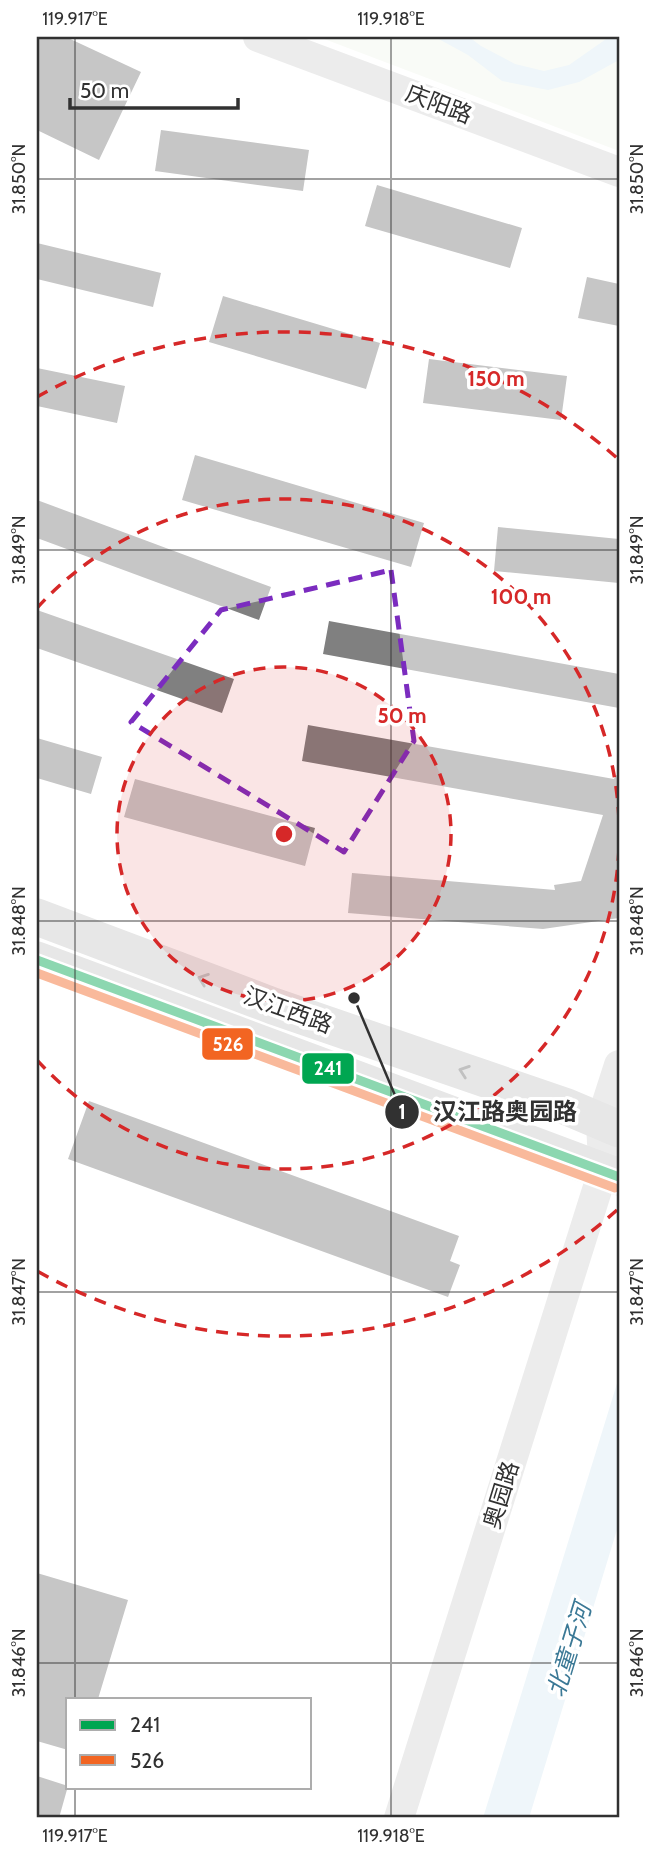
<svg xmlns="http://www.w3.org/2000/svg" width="656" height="1855" font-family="Cabin,'Noto Sans SC',sans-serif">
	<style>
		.green { fill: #f2f6ed }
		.water { fill: #dbebf3 }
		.building { fill: #808080 }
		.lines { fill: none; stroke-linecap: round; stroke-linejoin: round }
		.minor { stroke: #d5d5d5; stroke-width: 30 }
		.major { stroke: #c9c9c9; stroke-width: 37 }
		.bus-1-casing { stroke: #fff; stroke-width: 14 }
		.bus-2-casing { stroke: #fff; stroke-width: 14 }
		.bus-1 { stroke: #00a651; stroke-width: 9 }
		.bus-2 { stroke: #f26522; stroke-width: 9 }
		.oneway { stroke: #757575 }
		.marked { fill: none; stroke: #7b2cbf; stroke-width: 5; stroke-dasharray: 14 9; stroke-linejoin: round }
		.ticks { fill: none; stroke: #313131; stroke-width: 2; stroke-opacity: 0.45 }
		.ring { fill: none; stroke: #d62828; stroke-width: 3.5; stroke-dasharray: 12 9 }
		.labels { text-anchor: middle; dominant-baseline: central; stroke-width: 7; stroke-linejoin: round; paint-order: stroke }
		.street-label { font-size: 23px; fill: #313131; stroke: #fff }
		.water-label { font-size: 24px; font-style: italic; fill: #3b7996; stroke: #fff }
		.centre { fill: #d62828; stroke: #fff; stroke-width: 3.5 }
		.ring-label { font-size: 21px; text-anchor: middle; font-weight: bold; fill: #d62828; stroke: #fff; stroke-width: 7; stroke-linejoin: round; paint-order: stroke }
		.leader { fill: none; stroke: #313131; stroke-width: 2.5 }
		.callout-dot { fill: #313131; stroke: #fff; stroke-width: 2.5 }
		.mark-label { font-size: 21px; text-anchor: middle; font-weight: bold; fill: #fff }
		.callout-label { font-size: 24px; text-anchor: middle; font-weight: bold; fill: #313131; stroke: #fff; stroke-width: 7; stroke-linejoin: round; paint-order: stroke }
		.line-badge { stroke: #fff; stroke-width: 2.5 }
		.badge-label { font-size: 19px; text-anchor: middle; font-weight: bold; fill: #fff }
		.neatline { fill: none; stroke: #313131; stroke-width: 2.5 }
		.ticks-label { font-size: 18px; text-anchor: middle; fill: #313131 }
	</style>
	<rect width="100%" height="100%" fill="#fff"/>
	<!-- green -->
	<path class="green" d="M319,37H619V151Z"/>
	<!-- water -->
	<path class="water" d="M435,37H469L481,46L515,64L544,71L569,65L609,37H619V60L579,82L548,90L502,81L468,55Z
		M619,1377V1523L529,1818H483Z"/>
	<!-- building -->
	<path class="building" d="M37,37H66L141,72L99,160L37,130Z
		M161,130L309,150L303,191L155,171Z
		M377,185L522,228L510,268L365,226Z
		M37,243L161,273L153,307L37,279Z
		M587,277L619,284V326L578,318Z
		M223,296L380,343L366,389L209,342Z
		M429,359L567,376L561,420L423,403Z
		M37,368L125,386L117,423L37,406Z
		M195,455L424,523L411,567L182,500Z
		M37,500L271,587L259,620L37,538Z
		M498,527L619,539V583L494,571Z
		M37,610L234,679L222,713L37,648Z
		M329,621L619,674V708L323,654Z
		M308,725L614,779L616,775L619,776V918L543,929L348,913L352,873L555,890L554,885L581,881L603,815L302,761Z
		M37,738L102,757L91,794L37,778Z
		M135,779L315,828L305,866L124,817Z
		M89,1101L459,1236L450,1261L460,1265L448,1297L68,1159Z
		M37,1573L128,1600L98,1699H68V1750L37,1741Z
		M37,1776L68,1786L59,1818H37Z"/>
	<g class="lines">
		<!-- minor -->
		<path class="minor" d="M258,37L619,172
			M602,1143L601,1121L619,1065
			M399,1818L603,1171L619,1145"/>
		<!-- major -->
		<path class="major" d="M37,917L273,1006L567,1107L619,1129
			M37,960L619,1177"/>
		<defs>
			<path id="bus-1" d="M37,960L619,1177"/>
			<path id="bus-2" d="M37,973L615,1188"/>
		</defs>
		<!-- bus-1 casing -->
		<use href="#bus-1" class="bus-1-casing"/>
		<!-- bus-2 casing -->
		<use href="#bus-2" class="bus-2-casing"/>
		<!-- bus-1 -->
		<use href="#bus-1" class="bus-1"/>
		<!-- bus-2 -->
		<use href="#bus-2" class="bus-2"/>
	</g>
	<!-- one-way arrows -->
	<defs><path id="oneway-chevron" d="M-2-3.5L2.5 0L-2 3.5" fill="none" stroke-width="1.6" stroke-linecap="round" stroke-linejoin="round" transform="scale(1.75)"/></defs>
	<g class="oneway">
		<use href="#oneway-chevron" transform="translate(203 979) rotate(-160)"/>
		<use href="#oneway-chevron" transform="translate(464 1071) rotate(-161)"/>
	</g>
	<!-- marked area -->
	<path d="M0 0H656V1855H0ZM391,570L414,741L344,852L131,722L221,610Z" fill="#fff" fill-opacity=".55" fill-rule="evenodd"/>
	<path class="marked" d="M391,570L414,741L344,852L131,722L221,610Z"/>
	<!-- ticks -->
	<path class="ticks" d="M75,37V1699M391,37V1818M37,179H619M37,550H619M37,921H619M37,1292H619M37,1663H619M75,1787V1818"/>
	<!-- distance rings -->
	<circle cx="284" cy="834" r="167" fill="#d62828" fill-opacity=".12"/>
	<g class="ring">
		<circle cx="284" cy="834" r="167"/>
		<path d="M37 608A335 335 0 1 1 37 1060"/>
		<path d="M617 1210A502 502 0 0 1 37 1271M37 397A502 502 0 0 1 617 458"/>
	</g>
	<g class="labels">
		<!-- street labels -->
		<g class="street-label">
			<text transform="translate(439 104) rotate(21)">庆阳路</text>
			<text transform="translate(288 1010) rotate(20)">汉江西路</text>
			<text transform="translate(501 1495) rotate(-73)">奥园路</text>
		</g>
		<!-- water labels -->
		<g class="water-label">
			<text transform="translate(569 1650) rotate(-73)">北童子河</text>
		</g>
	</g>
	<circle cx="284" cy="834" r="10" class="centre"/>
	<g class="ring-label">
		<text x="496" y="386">150 m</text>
		<text x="521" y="604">100 m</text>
		<text x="402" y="723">50 m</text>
	</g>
	<!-- callouts -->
	<path class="leader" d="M354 998L402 1112"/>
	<g class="callout-dot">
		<circle cx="354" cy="998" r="7"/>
		<circle cx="402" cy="1112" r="18"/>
	</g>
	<g class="mark-label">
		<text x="402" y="1119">1</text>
	</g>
	<g class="callout-label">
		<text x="505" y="1120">汉江路奥园路</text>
	</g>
	<g class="line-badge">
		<rect x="201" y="1027" width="53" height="34" rx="7" fill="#f26522"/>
		<rect x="301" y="1052" width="54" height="33" rx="7" fill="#00a651"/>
	</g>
	<g class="badge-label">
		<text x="228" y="1051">526</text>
		<text x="328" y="1075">241</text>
	</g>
	<!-- border -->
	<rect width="656" height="1855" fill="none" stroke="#ffffff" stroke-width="77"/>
	<!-- legend -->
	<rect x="66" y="1698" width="245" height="91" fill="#ffffff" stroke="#adadad" stroke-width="2"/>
	<rect x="80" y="1720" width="35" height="10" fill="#00a651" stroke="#adadad" stroke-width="2"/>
	<text x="130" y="1732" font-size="21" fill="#313131">241</text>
	<rect x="80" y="1755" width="35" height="10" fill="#f26522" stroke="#adadad" stroke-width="2"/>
	<text x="130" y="1768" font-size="21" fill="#313131">526</text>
	<!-- scale -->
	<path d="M70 98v10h168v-10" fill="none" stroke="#313131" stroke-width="3.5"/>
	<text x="80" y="98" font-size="21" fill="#313131" stroke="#ffffff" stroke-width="5" paint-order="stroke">50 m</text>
	<rect x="38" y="38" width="580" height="1778" class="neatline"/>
	<g class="ticks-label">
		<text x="75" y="25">119.917°E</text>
		<text x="391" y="25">119.918°E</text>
		<text transform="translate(19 179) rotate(-90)" y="6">31.850°N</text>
		<text transform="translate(637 179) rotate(-90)" y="6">31.850°N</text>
		<text transform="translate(19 550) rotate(-90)" y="6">31.849°N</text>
		<text transform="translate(637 550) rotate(-90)" y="6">31.849°N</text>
		<text transform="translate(19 921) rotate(-90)" y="6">31.848°N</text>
		<text transform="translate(637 921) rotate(-90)" y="6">31.848°N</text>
		<text transform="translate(19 1292) rotate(-90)" y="6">31.847°N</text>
		<text transform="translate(637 1292) rotate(-90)" y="6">31.847°N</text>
		<text transform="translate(19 1663) rotate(-90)" y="6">31.846°N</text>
		<text transform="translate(637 1663) rotate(-90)" y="6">31.846°N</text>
		<text x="75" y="1842">119.917°E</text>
		<text x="391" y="1842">119.918°E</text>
	</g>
</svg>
